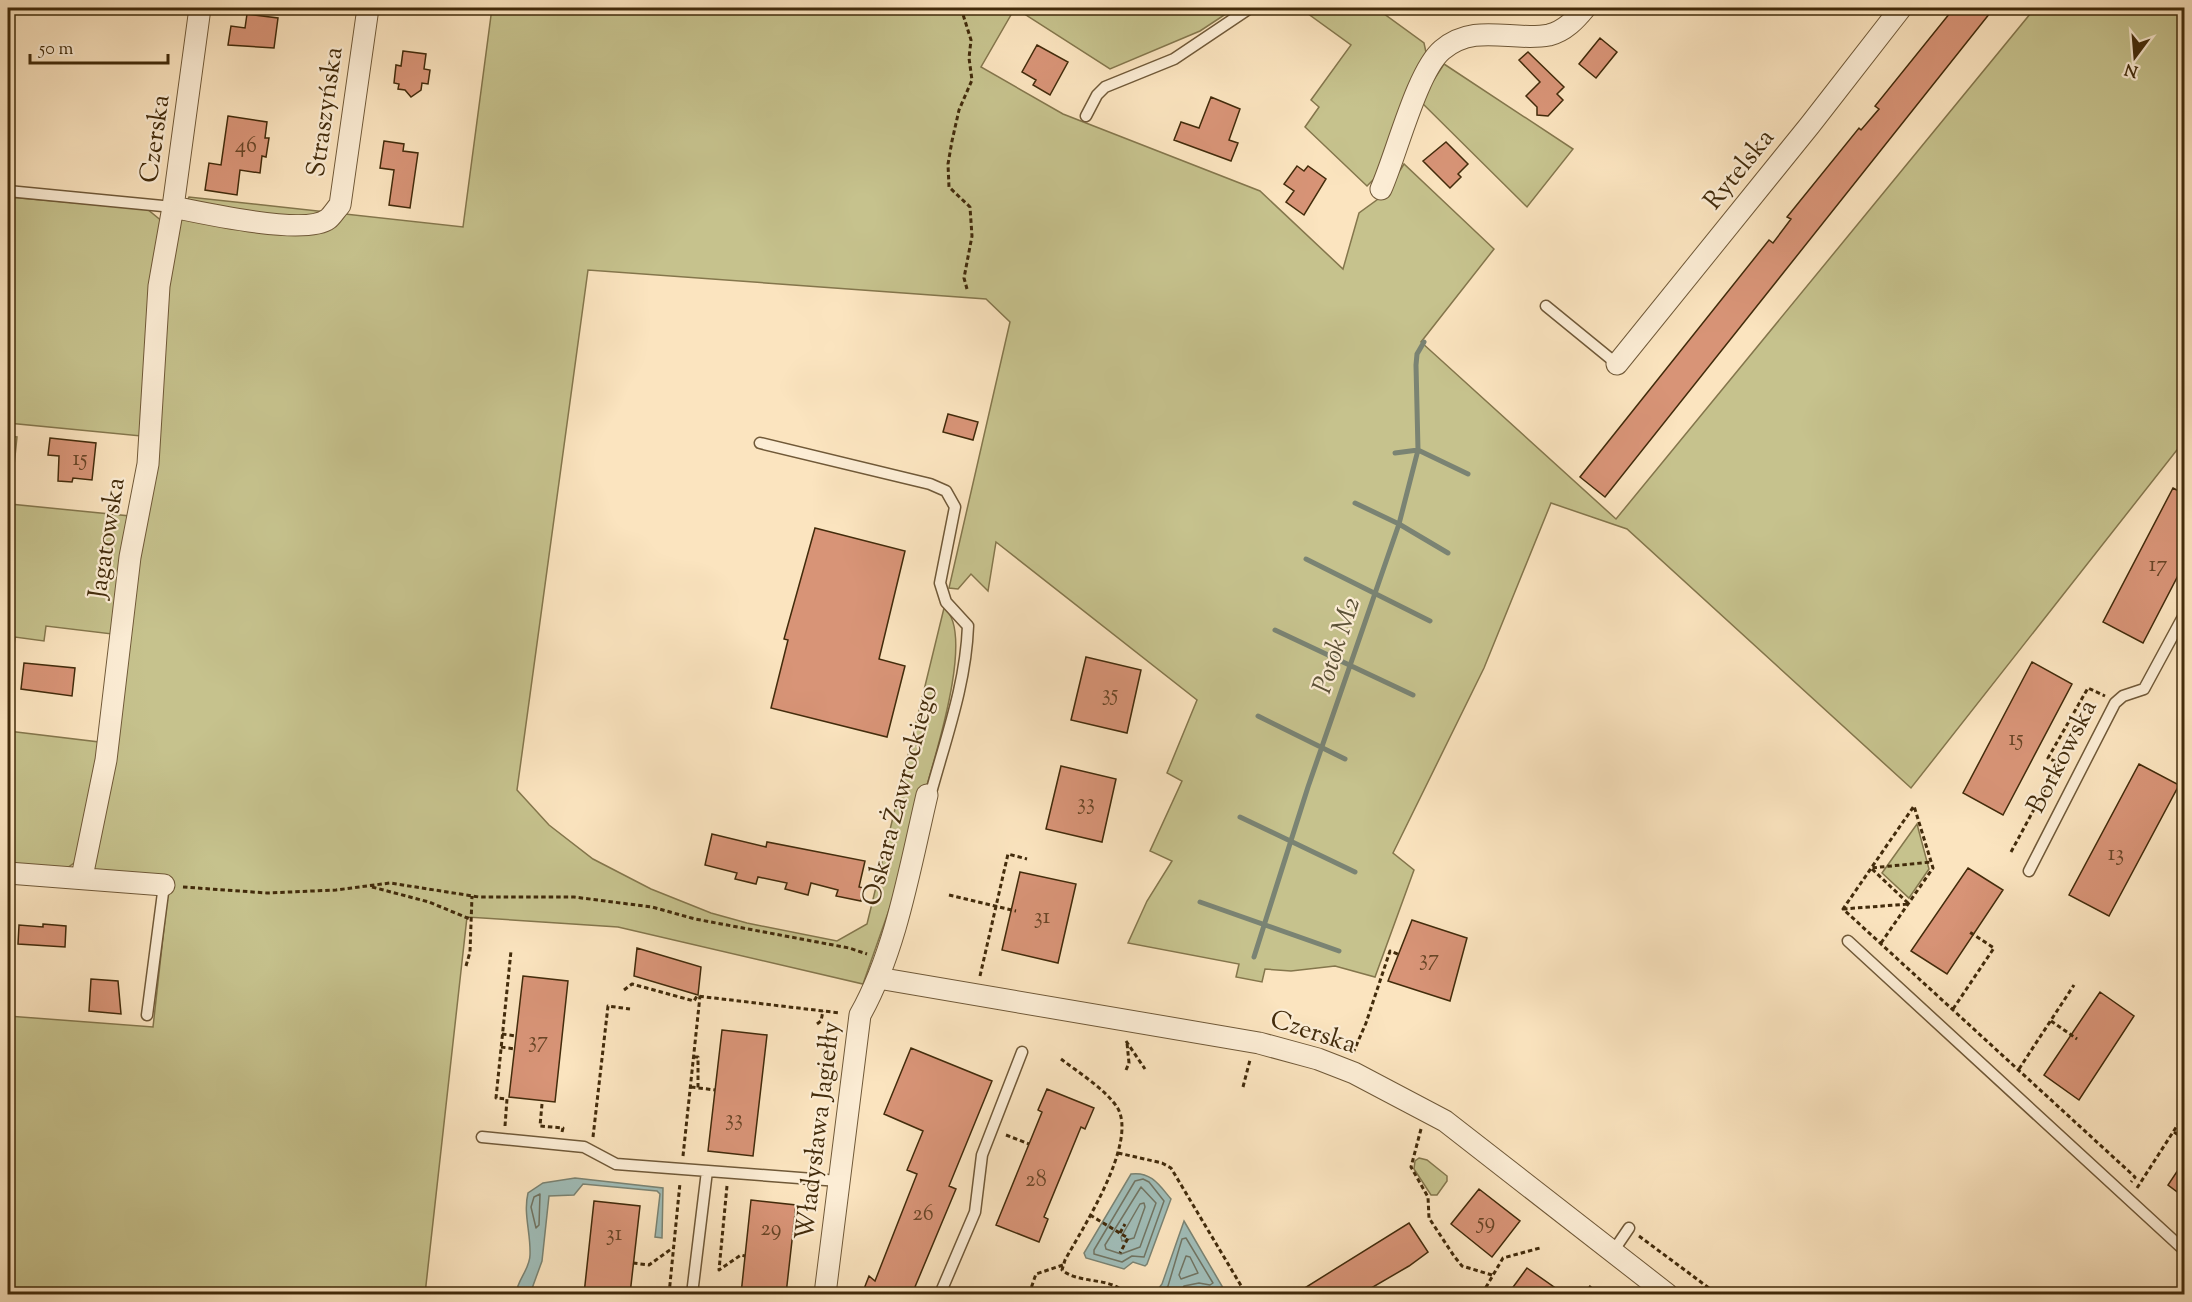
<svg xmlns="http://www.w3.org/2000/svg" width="2192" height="1302" font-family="'Sorts Mill Goudy',serif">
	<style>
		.green { fill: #c6c28d; stroke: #84764c; stroke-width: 1.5 }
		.water { fill: #a0bdb8; stroke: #7a8373; stroke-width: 1.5 }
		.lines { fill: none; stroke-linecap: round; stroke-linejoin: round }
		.shore { stroke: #717462; stroke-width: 1.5 }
		.stream { stroke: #7a8373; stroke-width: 5 }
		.building { fill: #d89477; stroke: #422b0b; stroke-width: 1.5 }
		.lane-casing { stroke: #705938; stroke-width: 13 }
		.street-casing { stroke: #705938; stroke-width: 23 }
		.path { stroke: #422b0b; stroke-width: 3; stroke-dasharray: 4.5 3; stroke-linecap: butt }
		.lane { stroke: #fcedd5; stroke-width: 10 }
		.street { stroke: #fcedd5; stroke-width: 21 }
		.labels { text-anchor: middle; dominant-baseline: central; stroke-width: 4.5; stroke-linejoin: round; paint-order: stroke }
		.number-label { font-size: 22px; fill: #684526 }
		.street-label { font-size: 26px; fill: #422b0b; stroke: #fcedd5 }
		.water-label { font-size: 27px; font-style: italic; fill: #5a5036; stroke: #fcedd5 }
	</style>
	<rect width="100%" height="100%" fill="#fbe4bf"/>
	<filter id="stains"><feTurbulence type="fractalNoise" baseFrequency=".00333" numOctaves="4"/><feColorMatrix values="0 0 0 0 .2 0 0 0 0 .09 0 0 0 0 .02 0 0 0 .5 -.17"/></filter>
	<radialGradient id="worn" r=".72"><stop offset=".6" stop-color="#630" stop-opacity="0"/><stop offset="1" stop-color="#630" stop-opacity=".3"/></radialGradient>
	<!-- green -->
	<path class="green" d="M492,8H1235L1200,31L1110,69L1015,8L981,67L1063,114L1260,191L1343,269L1359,213L1385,194L1404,164L1494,249L1421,342L1616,519L2035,8H2184V441L1911,788L1627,529L1551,503L1484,668L1393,853L1414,870L1375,977L1335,966L1291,971L1265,969L1262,982L1236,977L1239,964L1128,943L1147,901L1172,861L1150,851L1182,781L1167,773L1197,700L996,542L988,591L971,574L958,589L949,588L1010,322L986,299L588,270L517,790L549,825L593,859L651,889L711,913L747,923L837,941L867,924L944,608C975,631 936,753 927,785L919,790L896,890L863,984L618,927L467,917L425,1294H8V1016L153,1027L169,883L93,877L176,224L189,197L463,227Z
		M1300,8H1387L1383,13L1424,43L1427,57L1380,173L1367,186L1305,127L1319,107L1311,100L1351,45Z
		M1444,64L1573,149L1527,207L1420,101Z
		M8,197L147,209L163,222L141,436L8,423Z
		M8,436L17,437L10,504L130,516L112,634L46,626L44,641L15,637L8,696Z
		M8,731L99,742L81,858L67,868L8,865Z
		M1917,824L1929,869L1909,898L1882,873Z
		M1419,1158L1427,1160L1447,1176V1181L1437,1195H1431L1414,1169L1415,1161Z"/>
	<!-- water -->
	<path class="water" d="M1131,1174C1151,1171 1160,1186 1171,1199L1147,1264L1145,1266L1133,1262L1124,1269L1086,1258L1084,1253Z
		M575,1178L663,1188L662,1238L655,1237L660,1194L657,1191L583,1184L574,1195L549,1196L542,1261L530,1294H516C517,1280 530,1269 530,1255C531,1233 523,1214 528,1193L543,1183Z
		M1184,1221L1226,1293L1225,1294L1199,1289L1182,1294H1154L1162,1284Z"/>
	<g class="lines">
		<!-- shore -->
		<path class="shore" d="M1143,1179L1149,1182L1164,1201L1144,1257L1132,1256L1122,1262L1094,1254V1250L1135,1181Z
			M1141,1187L1156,1203L1140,1247L1121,1254L1106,1249L1105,1245Z
			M540,1194L539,1225L536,1228L531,1207L534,1197Z
			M1140,1204L1144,1203L1145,1207L1134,1238L1122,1241L1121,1237Z
			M1186,1256L1190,1257L1198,1273L1181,1279L1179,1275Z
			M1162,1294L1168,1286L1182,1239L1186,1238L1213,1283L1210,1285L1199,1283L1184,1286L1179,1294"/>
		<!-- stream -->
		<path class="stream" d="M1395,453L1418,450L1468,474
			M1355,503L1399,524L1448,553
			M1306,559L1430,621
			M1275,630L1413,695
			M1258,716L1345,759
			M1240,817L1355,872
			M1200,902L1339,951
			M1254,957L1308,787L1399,524L1418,450L1416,365L1417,354L1424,342"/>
	</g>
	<!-- building -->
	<path class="building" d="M1954,8H1994L1605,497L1580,477L1769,240L1773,243L1791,219L1787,217L1859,128L1861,130L1879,109L1875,106Z
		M247,14L278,18L274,48L228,45L231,26L245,28Z
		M1600,38L1617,52L1596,78L1579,64Z
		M1037,45L1068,62L1050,95L1033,85L1036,80L1022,72Z
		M403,51L426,54L424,69L430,70L428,84L422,83L421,90L411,97L405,90L398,89L399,84L394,83L396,65L401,66Z
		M1528,52L1564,87L1557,94L1563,100L1548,116L1537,115V107L1526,96L1540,82L1519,60Z
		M1211,97L1240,109L1229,140L1238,143L1231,161L1174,140L1181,122L1199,128Z
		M228,116L267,122L265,138H269L266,157L262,156L260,173L240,170L237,195L205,190L209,163L221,165Z
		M384,141L404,144L403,151L418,153L410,208L389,205L394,170L380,168Z
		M1446,142L1468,164L1458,174L1461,177L1450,188L1423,161Z
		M1297,166L1304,171L1308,166L1326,179L1304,215L1286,202L1294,191L1284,184Z
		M948,414L978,422L973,440L943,432Z
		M50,438L96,443L92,480L73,478L72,482L58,481L59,456L48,455Z
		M2173,488L2184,494V564L2143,643L2103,622Z
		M815,528L905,551L879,659L905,666L887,737L771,708L788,640L784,639Z
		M1086,657L1141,670L1127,733L1071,720Z
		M2032,662L2072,684L2003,815L1963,793Z
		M24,663L75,668L72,696L21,689Z
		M2139,764L2179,785L2109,916L2069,895Z
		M1061,766L1116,779L1102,842L1046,829Z
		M712,834L766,847L767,842L865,861L859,887L864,888L861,901L836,896L838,890L811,883L808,895L785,889L787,883L758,877L756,884L735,879L737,873L705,865Z
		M1968,868L2003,890L1947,974L1911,951Z
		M1020,872L1076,884L1058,963L1002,950Z
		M1412,920L1467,938L1450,1001L1388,981Z
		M43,924L66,926L65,947L18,944L19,925L43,927Z
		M637,948L701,967L698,995L634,976Z
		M523,976L568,981L555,1102L509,1097Z
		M91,979L118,981L121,1014L89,1011Z
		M2100,992L2134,1016L2079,1100L2044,1075Z
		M722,1030L767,1035L753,1156L708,1151Z
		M911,1048L992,1081L949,1186L956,1189L912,1294H862L869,1276L875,1281L917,1174L907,1170L923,1131L884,1114Z
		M1047,1089L1094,1108L1085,1129L1081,1127L1044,1217L1048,1219L1039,1242L996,1225L1042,1112L1038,1110Z
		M2184,1161V1197L2168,1185Z
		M1479,1189L1520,1221L1492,1257L1451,1224Z
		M751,1200L796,1205L786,1294H741Z
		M594,1201L640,1206L630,1294H584Z
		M1409,1223L1428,1252L1409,1266L1361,1294H1295Z
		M1527,1268L1564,1294H1508Z"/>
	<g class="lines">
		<defs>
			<path id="lane" d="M1086,116L1097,95L1105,87L1174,59L1250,8
				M8,191L173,207
				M1546,306L1617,364
				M760,443L930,484L946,491L955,507L940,583L946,602L968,626C966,682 947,735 932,789L927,795
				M2029,871L2115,703L2123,696L2144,689L2184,615
				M1848,941L2184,1250
				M147,1015L164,885
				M482,1137L584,1147L616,1164L839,1181
				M1612,1253L1629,1228
				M692,1294L707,1171
				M940,1294L975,1212L982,1155L1022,1052"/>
			<path id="street" d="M1381,189C1396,156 1417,71 1442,50C1475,22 1512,42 1549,35C1565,31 1576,19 1585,8
				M173,207C202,213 306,236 328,219C332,216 336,209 340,205L368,8
				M1617,364L1810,125L1901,8
				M8,873L164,885
				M82,877L106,760L130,557L148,464L159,286L173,207L200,8
				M878,978L1259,1043L1318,1059L1354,1073L1445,1121L1667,1294
				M825,1294L860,1015C896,951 910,867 927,795"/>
		</defs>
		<!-- lane casing -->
		<use href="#lane" class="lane-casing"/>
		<!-- street casing -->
		<use href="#street" class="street-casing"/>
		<!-- path -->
		<path class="path" d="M961,8L971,40L969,58L972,80L959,110L952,141L948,164L949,187L970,207L972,236L964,278L967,289
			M2011,852L2059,763L2048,758L2088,688L2105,696
			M183,887L267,893L336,890L390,883L479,897H574L652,907L695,919L849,948L867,954
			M372,887L429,902L470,919
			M949,895L1016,911
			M1843,909L1909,904L1871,868L1931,862
			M1881,943L1933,868L1914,806L1843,909L2135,1177L2131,1182
			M466,966L470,952L472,896
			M980,976L1008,854L1027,859
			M624,990L632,984L694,1001L697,996L840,1013
			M1953,1009L1994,948L1968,931
			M2051,1021L2077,1039
			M817,1024L821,1021L823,1011
			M502,1034L516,1036
			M1126,1041L1145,1069
			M501,1047L515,1049
			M1353,1053L1366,1023L1390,951L1400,955
			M694,1057H698V1088
			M1061,1059C1079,1073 1104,1088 1117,1107C1139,1142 1082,1229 1065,1260L1062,1270C1081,1285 1110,1276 1126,1294
			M2019,1069L2074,985
			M1126,1070L1129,1063L1127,1043
			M691,1087L715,1090
			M1243,1087L1250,1060
			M542,1104L540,1126L563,1128L562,1132
			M505,1126L507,1099L496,1098L511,951
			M1421,1129L1411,1167L1428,1197L1429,1218L1454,1256L1462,1266L1492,1275
			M2174,1132L2184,1139
			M1006,1135L1029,1144
			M593,1137L608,1006L630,1009
			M1118,1153L1162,1163L1171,1168L1246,1294
			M683,1156L700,996
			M727,1186L719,1270L741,1255L745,1256
			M2137,1188L2184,1115
			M1090,1215L1128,1238L1120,1253
			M1120,1233L1125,1224
			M1639,1236L1717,1294
			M633,1263L649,1265L674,1247
			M669,1294L680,1183
			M1029,1294L1036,1274L1063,1265
			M1482,1294L1503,1258L1540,1248
			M1585,1294L1591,1286"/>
		<!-- lane -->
		<use href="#lane" class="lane"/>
		<!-- street -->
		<use href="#street" class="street"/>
	</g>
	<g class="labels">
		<!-- number labels -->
		<g class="number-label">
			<text x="246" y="147">46</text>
			<text x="80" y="460">15</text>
			<text x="2158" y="566">17</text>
			<text x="1110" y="695">35</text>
			<text x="2016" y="740">15</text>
			<text x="1086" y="804">33</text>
			<text x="2116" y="855">13</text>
			<text x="1042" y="918">31</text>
			<text x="1429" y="960">37</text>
			<text x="538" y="1042">37</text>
			<text x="734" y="1120">33</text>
			<text x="1036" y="1181">28</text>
			<text x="923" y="1215">26</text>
			<text x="1486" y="1223">59</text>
			<text x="771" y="1230">29</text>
			<text x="614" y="1235">31</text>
		</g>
		<!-- street labels -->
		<g class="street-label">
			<text transform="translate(326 112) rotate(-82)">Straszyńska</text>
			<text transform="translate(156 139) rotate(-82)">Czerska</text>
			<text transform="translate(1740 170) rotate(-51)">Rytelska</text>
			<text transform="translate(108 538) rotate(-81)">Jagatowska</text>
			<text transform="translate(2063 757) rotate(-63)">Borkowska</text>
			<text transform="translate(901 796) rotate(-75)">Oskara Żawrockiego</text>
			<text transform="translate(1313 1033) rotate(18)">Czerska</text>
			<text transform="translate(819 1131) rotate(-83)">Władysława Jagiełły</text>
		</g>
		<!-- water labels -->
		<g class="water-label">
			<text transform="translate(1338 646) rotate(-72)">Potok M2</text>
		</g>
	</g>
	<!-- margin -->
	<rect width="2192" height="1302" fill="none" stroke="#fbe4bf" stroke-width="30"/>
	<rect x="9" y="9" width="2174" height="1284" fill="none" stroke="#422b0b" stroke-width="3"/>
	<rect x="15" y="15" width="2162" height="1272" fill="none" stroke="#422b0b" stroke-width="1.5"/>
	<!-- north arrow -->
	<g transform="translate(2135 57) rotate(196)" stroke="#fcedd5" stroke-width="4.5" paint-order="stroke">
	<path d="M0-4.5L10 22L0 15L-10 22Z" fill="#422b0b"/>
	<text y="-9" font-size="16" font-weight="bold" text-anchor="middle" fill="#422b0b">N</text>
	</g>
	<!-- scale -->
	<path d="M30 54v9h138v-9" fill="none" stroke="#422b0b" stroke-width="3"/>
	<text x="39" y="54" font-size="18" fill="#422b0b" stroke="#fcedd5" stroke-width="4.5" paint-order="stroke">50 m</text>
	<rect width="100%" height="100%" filter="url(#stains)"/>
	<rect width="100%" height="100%" fill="url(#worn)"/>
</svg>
